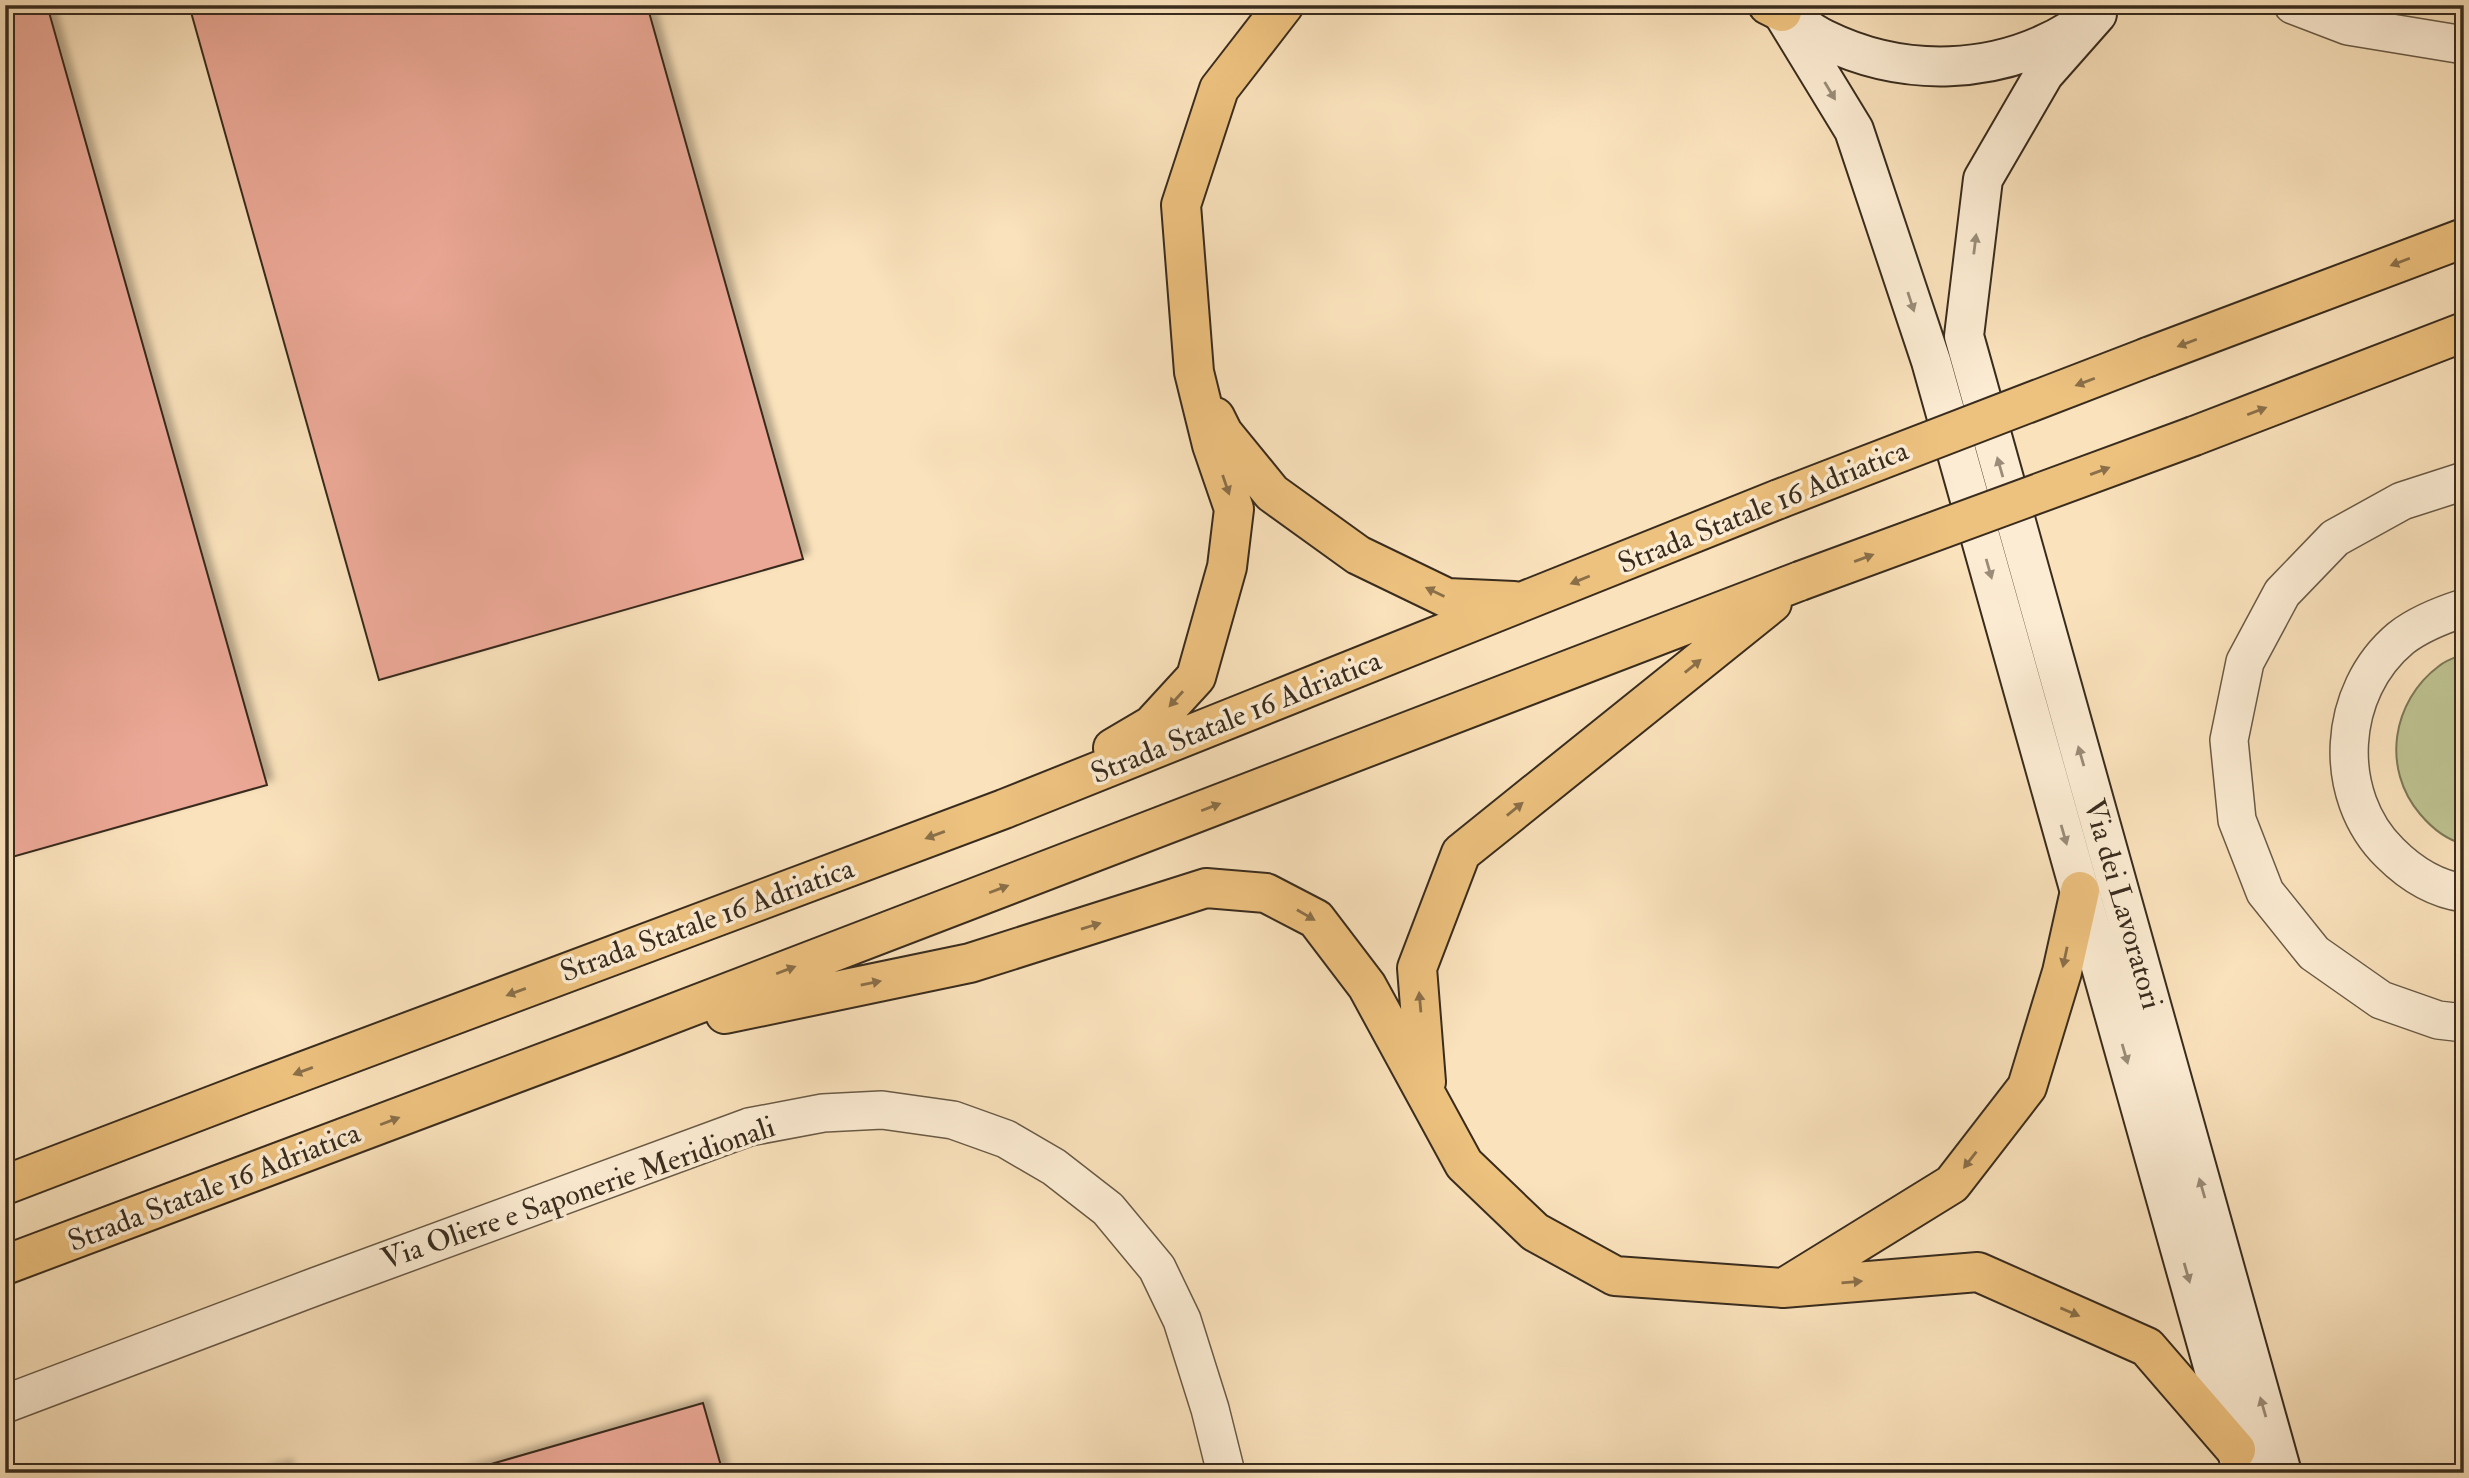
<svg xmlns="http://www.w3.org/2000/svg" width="2469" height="1478" font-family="'IM FELL Double Pica',serif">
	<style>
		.green { fill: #bec391; stroke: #7c7858; stroke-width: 2 }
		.building { fill: #eba896; stroke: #392c1e; stroke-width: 2; filter: url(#shadow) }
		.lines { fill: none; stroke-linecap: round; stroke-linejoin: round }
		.street-casing { stroke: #695a46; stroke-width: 40 }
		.secondary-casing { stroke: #392c1e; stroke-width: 42 }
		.highway-casing { stroke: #392c1e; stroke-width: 42 }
		.street { stroke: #fcecd3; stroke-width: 37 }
		.secondary { stroke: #fcecd3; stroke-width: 38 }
		.highway { stroke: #edc17e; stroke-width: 38 }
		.highway-bridge-casing { stroke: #392c1e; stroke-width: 42; stroke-linecap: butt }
		.highway-bridge { stroke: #edc17e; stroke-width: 38 }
		.oneway { fill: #9a8c78 }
		.oneway2 { fill: #8a6f49 }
		.labels { text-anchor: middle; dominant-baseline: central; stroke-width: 7; stroke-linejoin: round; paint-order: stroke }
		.street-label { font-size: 30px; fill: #392c1e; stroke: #fcecd3 }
	</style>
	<defs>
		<filter id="shadow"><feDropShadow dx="6" dy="-6" stdDeviation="3.5" flood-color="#0004"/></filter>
	</defs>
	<rect width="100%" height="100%" fill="#fae2bc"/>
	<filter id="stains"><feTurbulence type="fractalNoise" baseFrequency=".00286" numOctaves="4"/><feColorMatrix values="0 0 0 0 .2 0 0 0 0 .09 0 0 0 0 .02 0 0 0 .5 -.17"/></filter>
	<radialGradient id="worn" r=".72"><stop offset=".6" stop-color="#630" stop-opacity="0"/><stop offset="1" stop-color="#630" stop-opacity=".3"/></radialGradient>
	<!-- green -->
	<path class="green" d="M2464,654V844C2446,840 2431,827 2420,814C2381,768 2392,701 2439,666C2446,660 2456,657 2464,654Z"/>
	<!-- building -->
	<path class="building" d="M5,5H47L267,785L5,859Z
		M189,5H647L803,559L379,680Z
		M2464,1198V1229L2456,1201Z
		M703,1403L723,1473H460Z
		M286,1466L288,1473H261Z"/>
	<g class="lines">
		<defs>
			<path id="street" d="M2293,5L2348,26L2464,45
				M2464,481L2402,501L2335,538L2282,593L2245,662L2229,740L2237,820L2265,892L2314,953L2381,1000L2438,1020L2464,1023
				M2464,608C2442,615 2419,624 2401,638C2337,691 2331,795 2390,853C2410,873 2435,889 2464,893
				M5,1404L317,1286L749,1127L823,1113L882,1110L953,1120L1006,1139L1054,1167L1108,1209L1157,1268L1182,1320L1210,1409L1226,1473"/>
			<path id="secondary" d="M1782,12L1854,130L1931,361L2243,1473
				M2097,14L2044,74L1983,179L1964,336L2282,1473
				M1788,16C1799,23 1811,33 1824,39C1903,78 1997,76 2073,29"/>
			<path id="highway" d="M1768,5L1782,12
				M2148,357L2464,238
				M1215,417L1223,433L1272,493L1358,555L1447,598L1514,601
				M2194,436L2464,332
				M1113,748L1152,725L1196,677L1227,567L1234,509L1212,445L1194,372L1181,205L1219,89L1284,5
				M725,1014L970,963L1206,888L1266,893L1316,919L1367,986L1464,1164L1535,1232L1615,1276L1783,1288L1978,1272L2147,1347L2236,1450
				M1426,1082L1417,968L1461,853L1772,603
				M5,1185L248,1092L1004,809L1779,499
				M5,1265L612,1037L1800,581
				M1790,1284L1952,1184L2027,1087L2062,972L2080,891"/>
		</defs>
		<!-- street casing -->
		<use href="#street" class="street-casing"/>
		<!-- secondary casing -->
		<use href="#secondary" class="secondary-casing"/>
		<!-- highway casing -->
		<use href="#highway" class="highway-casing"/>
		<!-- street -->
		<use href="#street" class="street"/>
		<!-- secondary -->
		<use href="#secondary" class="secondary"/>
		<!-- highway -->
		<use href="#highway" class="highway"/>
		<defs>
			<path id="highway-bridge" d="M1779,499L2148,357
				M1800,581L2194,436"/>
		</defs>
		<!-- highway-bridge casing -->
		<use href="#highway-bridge" class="highway-bridge-casing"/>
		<!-- highway-bridge -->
		<use href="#highway-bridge" class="highway-bridge"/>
	</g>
	<!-- one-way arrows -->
	<defs><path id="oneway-solid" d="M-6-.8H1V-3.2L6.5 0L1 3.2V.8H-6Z" transform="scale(1.75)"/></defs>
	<g class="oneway">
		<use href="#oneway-solid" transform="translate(1830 91) rotate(59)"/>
		<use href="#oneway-solid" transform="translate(1975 244) rotate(-83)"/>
		<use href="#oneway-solid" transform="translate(1911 302) rotate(72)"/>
		<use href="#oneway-solid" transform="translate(2000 467) rotate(-106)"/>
		<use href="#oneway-solid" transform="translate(1989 569) rotate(74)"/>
		<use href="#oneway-solid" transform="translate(2081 756) rotate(-106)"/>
		<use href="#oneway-solid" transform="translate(2064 835) rotate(74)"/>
		<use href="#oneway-solid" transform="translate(2125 1054) rotate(74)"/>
		<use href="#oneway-solid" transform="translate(2202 1188) rotate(-106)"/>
		<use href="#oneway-solid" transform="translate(2187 1273) rotate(74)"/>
		<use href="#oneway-solid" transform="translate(2263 1407) rotate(-106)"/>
	</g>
	<g class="oneway2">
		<use href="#oneway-solid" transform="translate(2400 262) rotate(159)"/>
		<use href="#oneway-solid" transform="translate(2187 343) rotate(159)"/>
		<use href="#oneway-solid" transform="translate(2085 382) rotate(159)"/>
		<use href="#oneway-solid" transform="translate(2257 411) rotate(-21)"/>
		<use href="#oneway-solid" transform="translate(2100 471) rotate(-20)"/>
		<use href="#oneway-solid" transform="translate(1226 485) rotate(71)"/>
		<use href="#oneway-solid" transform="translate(1864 558) rotate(-20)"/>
		<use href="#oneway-solid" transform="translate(1580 580) rotate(158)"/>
		<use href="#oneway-solid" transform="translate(1435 592) rotate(-154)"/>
		<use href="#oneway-solid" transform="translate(1693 666) rotate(-39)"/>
		<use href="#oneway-solid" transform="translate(1176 699) rotate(132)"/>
		<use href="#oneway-solid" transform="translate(1211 807) rotate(-21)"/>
		<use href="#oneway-solid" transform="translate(1515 809) rotate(-39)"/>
		<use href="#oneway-solid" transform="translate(935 835) rotate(160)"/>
		<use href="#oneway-solid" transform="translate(999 889) rotate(-21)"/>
		<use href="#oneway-solid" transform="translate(1306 915) rotate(30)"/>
		<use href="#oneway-solid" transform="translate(1091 926) rotate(-17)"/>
		<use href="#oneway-solid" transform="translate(2065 957) rotate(102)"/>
		<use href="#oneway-solid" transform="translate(786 970) rotate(-21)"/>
		<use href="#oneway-solid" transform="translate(871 983) rotate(-12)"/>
		<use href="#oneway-solid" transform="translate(516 992) rotate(160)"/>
		<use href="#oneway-solid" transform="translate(1420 1002) rotate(-95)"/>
		<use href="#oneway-solid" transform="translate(303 1071) rotate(160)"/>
		<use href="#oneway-solid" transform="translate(390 1121) rotate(-21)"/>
		<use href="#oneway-solid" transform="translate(1970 1160) rotate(128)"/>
		<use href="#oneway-solid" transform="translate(1852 1282) rotate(-5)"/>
		<use href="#oneway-solid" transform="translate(2070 1312) rotate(23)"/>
	</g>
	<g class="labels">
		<!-- street labels -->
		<g class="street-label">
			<text transform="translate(1763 507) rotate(-22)">Strada Statale 16 Adriatica</text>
			<text transform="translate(1236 717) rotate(-22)">Strada Statale 16 Adriatica</text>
			<text transform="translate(2123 904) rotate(74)">Via dei Lavoratori</text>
			<text transform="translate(707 920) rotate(-20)">Strada Statale 16 Adriatica</text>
			<text transform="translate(214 1187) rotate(-21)">Strada Statale 16 Adriatica</text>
			<text transform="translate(578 1193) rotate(-19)">Via Oliere e Saponerie Meridionali</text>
		</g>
	</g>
	<!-- margin -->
	<rect width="2469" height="1478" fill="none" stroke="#fae2bc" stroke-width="28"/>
	<rect x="7" y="7" width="2455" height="1464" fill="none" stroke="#392c1e" stroke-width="3.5"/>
	<rect x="14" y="14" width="2441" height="1450" fill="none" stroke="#392c1e" stroke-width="2"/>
	<rect width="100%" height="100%" filter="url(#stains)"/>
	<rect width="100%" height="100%" fill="url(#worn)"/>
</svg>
